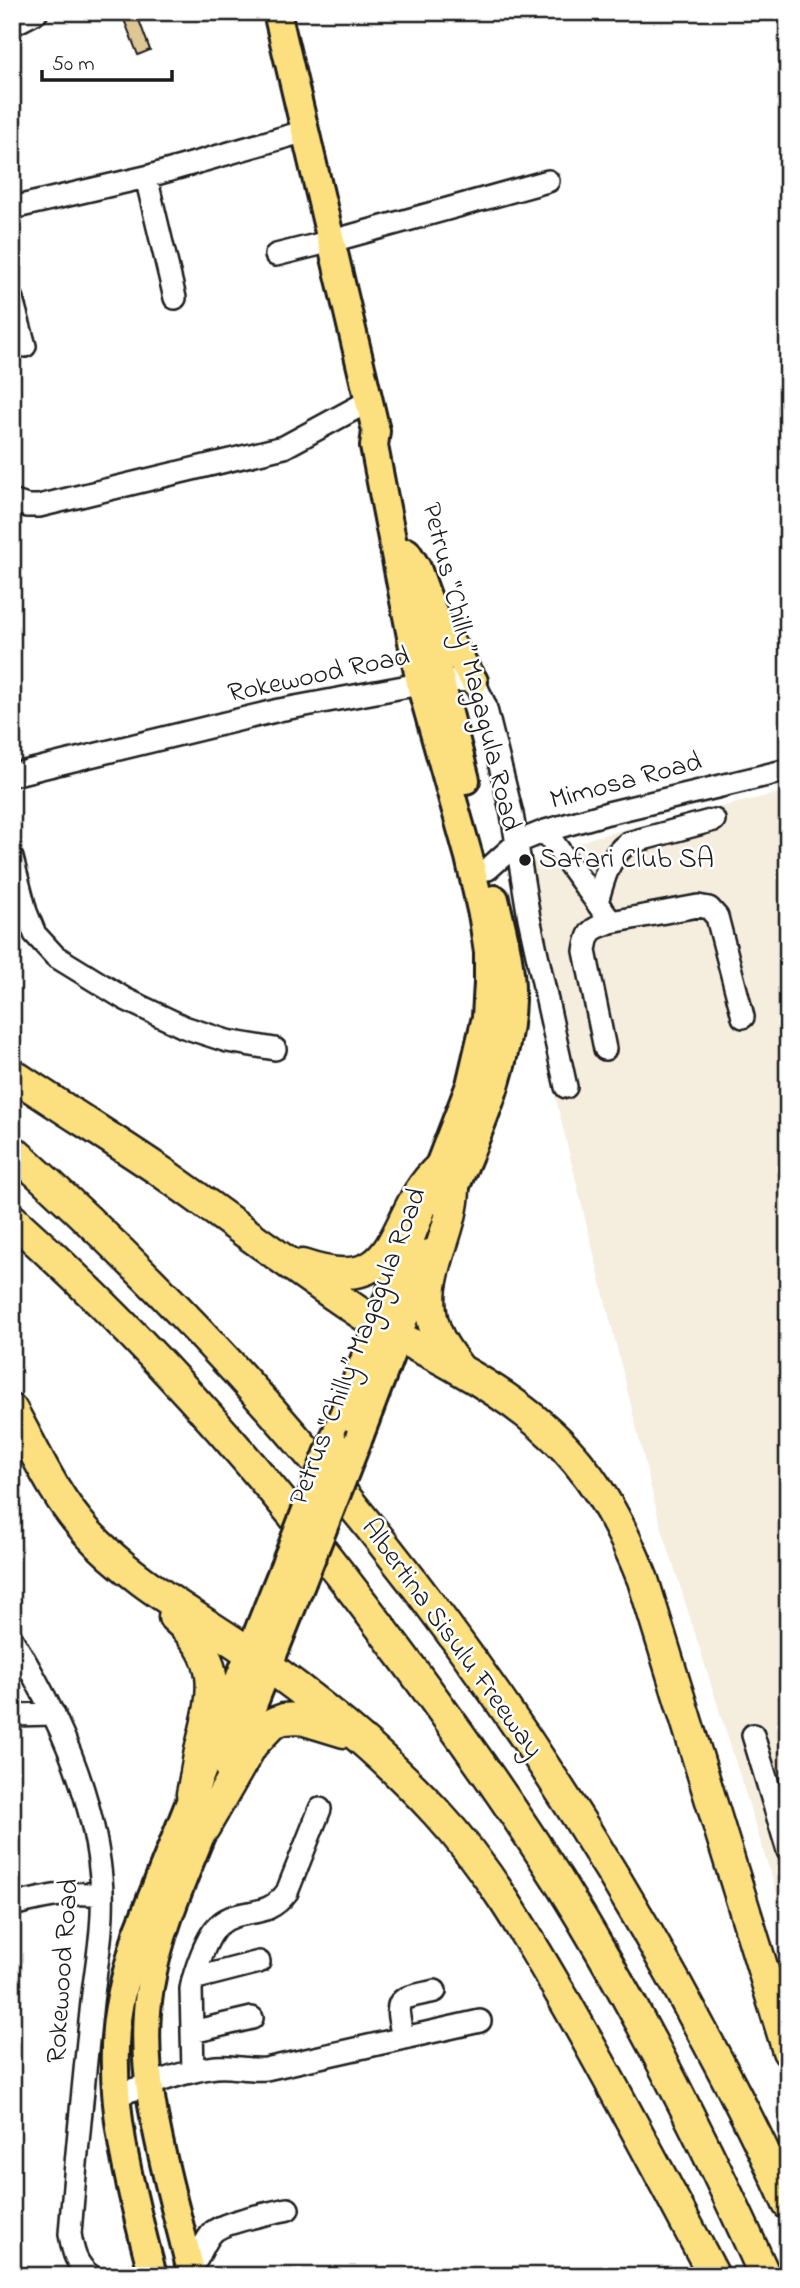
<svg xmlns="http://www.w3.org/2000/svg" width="800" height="2288" font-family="'Indie Flower',sans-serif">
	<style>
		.built { fill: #f5eedf }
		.building { fill: #dec695; stroke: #1c1c1c; stroke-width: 2 }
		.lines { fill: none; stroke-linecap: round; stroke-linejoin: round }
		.minor-casing { stroke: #1c1c1c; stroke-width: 26 }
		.major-casing { stroke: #1c1c1c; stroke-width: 32 }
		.highway-casing { stroke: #1c1c1c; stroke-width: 35 }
		.minor { stroke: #fff; stroke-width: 21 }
		.major { stroke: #fce080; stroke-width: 26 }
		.highway { stroke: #fce080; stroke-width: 30 }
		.major-bridge-casing { stroke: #1c1c1c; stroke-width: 32; stroke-linecap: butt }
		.major-bridge { stroke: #fce080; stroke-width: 26 }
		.poi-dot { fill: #1c1c1c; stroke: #fff; stroke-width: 2.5 }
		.labels { text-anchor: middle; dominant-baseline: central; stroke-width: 5; stroke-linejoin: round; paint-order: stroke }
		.street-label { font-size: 28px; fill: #1c1c1c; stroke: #fff }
		.poi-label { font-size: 28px; fill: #1c1c1c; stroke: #fff; text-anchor: start }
	</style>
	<rect width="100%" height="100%" fill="#fff"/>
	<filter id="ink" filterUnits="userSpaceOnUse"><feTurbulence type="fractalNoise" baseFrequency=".0143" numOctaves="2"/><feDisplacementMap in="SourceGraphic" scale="14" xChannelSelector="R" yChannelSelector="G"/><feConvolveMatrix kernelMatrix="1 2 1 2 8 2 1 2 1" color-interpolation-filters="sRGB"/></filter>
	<g filter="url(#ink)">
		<!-- built -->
		<path class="built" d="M788,791V1929L658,1516L550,1075L512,870L594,837Z"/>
		<!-- building -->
		<path class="building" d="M121,12H136L150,50L138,55Z"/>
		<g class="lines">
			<defs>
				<path id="minor" d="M12,25L37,12
					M146,177L175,298
					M12,208L146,177L306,131
					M276,255L332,241L548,181
					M12,299L25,346
					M12,501L27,506H39L284,447L369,401
					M12,775L279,710L441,680L474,681L485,705L512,814L529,918L566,1087
					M545,831L611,922L698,906L709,908L717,917L743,1017
					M12,858L26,912L35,934L55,956L125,999L184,1027L227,1041L275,1049
					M488,869L518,842L545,831L608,813L788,770
					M597,902C604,879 608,857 628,843L714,820
					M605,1049L585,951C588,929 592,929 611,922
					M12,1639C59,1715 97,1800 102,1891C104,1927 96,1966 92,2002C84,2079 76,2156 70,2234C73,2252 76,2265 91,2276
					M12,1715L54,1714
					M753,1735L788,1851
					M12,1905C45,1897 68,1891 102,1895
					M193,1979L259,1962
					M192,2032L252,2018
					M403,2038C394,1996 395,2000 435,1991
					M193,2071L191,1989C194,1973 207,1934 220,1924C242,1906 266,1921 287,1892L320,1809
					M115,2095C149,2086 182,2071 216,2067C231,2065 248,2071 266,2069L480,2021
					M184,2273C199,2265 201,2244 213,2232C223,2222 271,2213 288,2209"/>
				<path id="major" d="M277,12L376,431L374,446L420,683L469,857L483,919L488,952V983L486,1017L470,1085L333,1441
					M407,552L417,568L434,615L474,681
					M419,596L466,780
					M447,1208C474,1140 509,1073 511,999C512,965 503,932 495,899
					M360,1435L429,1253
					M228,1768L302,1582
					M153,2276C132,2194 109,2113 116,2028C119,1996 129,1965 137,1934L283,1569
					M192,2276C171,2184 134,2081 150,1987C160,1926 189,1867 211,1810"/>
				<path id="highway" d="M12,1074C62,1108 113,1139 163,1173C235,1224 306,1278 380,1326C405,1342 433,1353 459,1369C496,1390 536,1417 565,1448C601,1486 624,1532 643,1580L788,2051
					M12,1150C279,1388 504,1672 677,1985C716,2057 755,2129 788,2204
					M454,1189C453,1238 416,1281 436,1331C441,1345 450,1356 459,1368
					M12,1219C151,1343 274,1484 385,1633C446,1714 504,1795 558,1880C637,2006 704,2140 765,2276
					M302,1265C406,1300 386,1216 440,1167
					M12,1410C35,1451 54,1496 86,1531C133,1583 194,1614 250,1653C317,1700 381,1752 436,1812C491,1871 530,1941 570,2010C620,2098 667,2187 714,2276
					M174,1617C225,1661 214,1693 200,1751C197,1765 195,1780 192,1794
					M204,1828L252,1745L273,1723L284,1719L298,1718L344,1732"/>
			</defs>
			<!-- minor casing -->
			<use href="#minor" class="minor-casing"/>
			<!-- major casing -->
			<use href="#major" class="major-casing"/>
			<!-- highway casing -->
			<use href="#highway" class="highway-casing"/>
			<!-- minor -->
			<use href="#minor" class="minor"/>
			<!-- major -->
			<use href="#major" class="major"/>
			<!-- highway -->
			<use href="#highway" class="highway"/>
			<defs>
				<path id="major-bridge" d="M283,1569L333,1441
					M302,1582L360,1435"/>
			</defs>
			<!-- major-bridge casing -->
			<use href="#major-bridge" class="major-bridge-casing"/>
			<!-- major-bridge -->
			<use href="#major-bridge" class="major-bridge"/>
		</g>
	</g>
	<!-- markers -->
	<circle class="poi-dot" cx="525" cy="860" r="7"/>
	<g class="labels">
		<!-- street labels -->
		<g class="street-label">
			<text transform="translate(470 667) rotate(76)">Petrus “Chilly” Magagula Road</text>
			<text transform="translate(319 676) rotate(-12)">Rokewood Road</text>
			<text transform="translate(626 782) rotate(-15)">Mimosa Road</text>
			<text transform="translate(359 1347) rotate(-69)">Petrus “Chilly” Magagula Road</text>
			<text transform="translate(451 1639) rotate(54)">Albertina Sisulu Freeway</text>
			<text transform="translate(64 1971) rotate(-86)">Rokewood Road</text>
		</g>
		<!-- poi labels -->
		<g class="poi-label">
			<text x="539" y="860">Safari Club SA</text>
		</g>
	</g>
	<!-- margin -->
	<rect width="800" height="2288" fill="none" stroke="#fff" stroke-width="42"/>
	<rect x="21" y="21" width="758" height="2246" fill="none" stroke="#1c1c1c" stroke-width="2.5" filter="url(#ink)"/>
	<!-- scale -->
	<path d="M42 70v10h130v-10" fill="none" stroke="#1c1c1c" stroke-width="3.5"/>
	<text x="52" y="70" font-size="21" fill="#1c1c1c" stroke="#ffffff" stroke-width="5" paint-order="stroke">50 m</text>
</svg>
